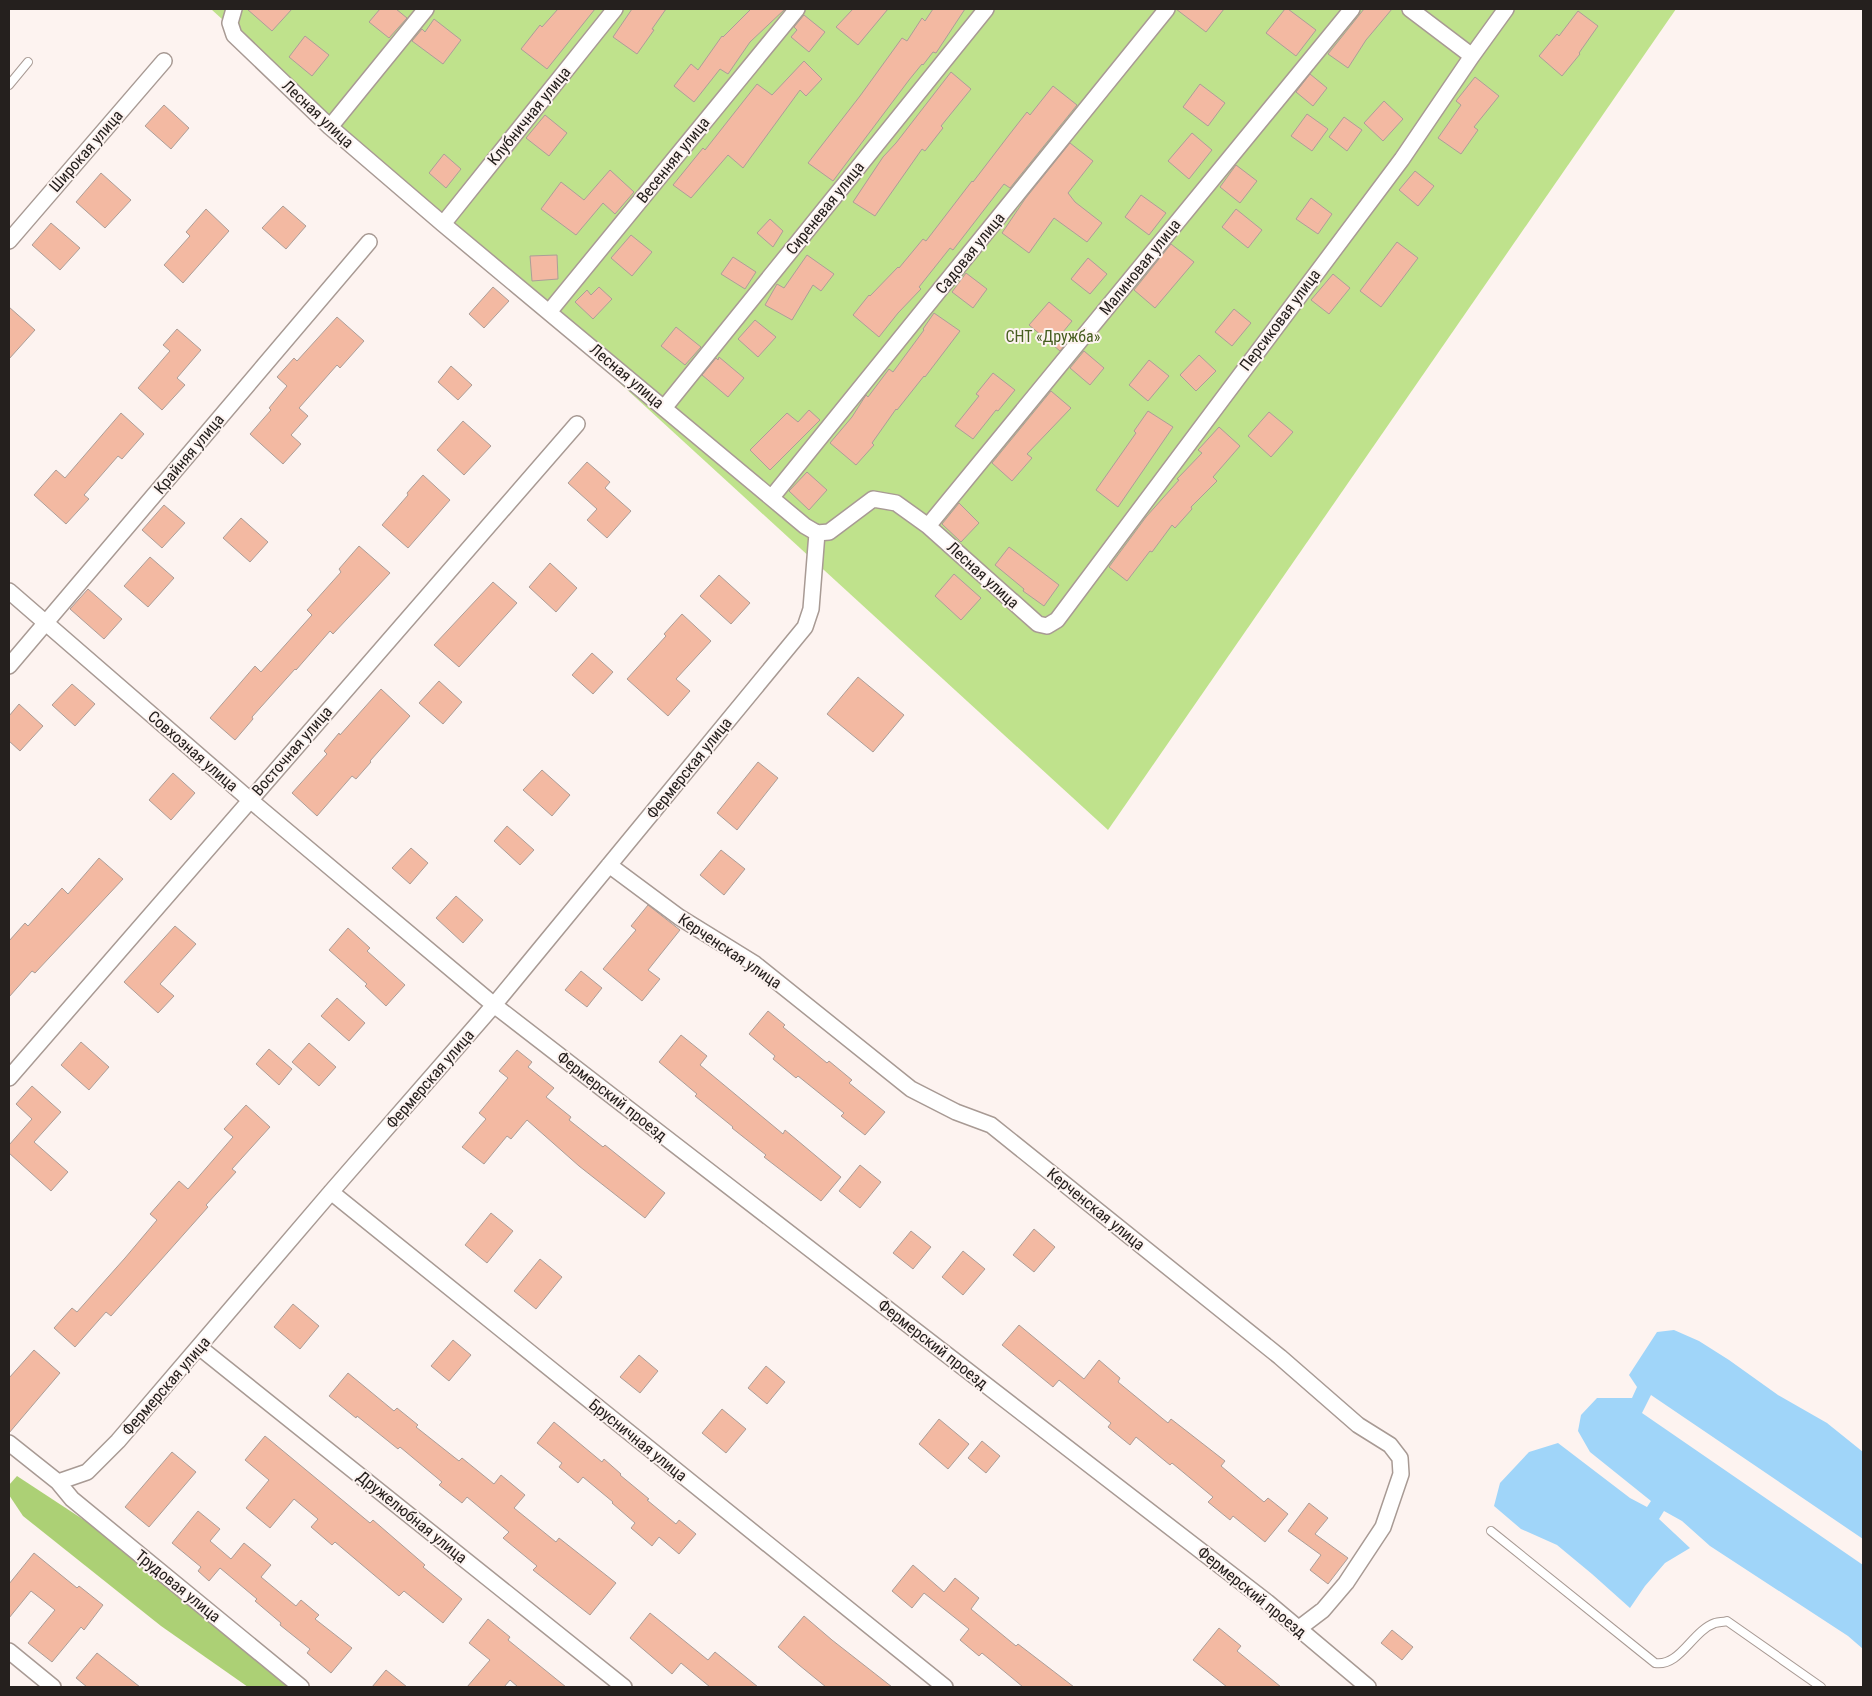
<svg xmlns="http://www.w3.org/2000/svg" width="1872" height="1696" font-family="'Roboto Condensed',sans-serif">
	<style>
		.green { fill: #bfe28c }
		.forest { fill: #acd075 }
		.water { fill: #a0d5f9 }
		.building { fill: #f3b9a2; stroke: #ac9e98 }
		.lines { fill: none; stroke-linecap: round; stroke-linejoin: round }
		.service-casing { stroke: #a89a94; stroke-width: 10 }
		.minor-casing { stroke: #a89a94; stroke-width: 18 }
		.service { stroke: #fff; stroke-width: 8 }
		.minor { stroke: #fff; stroke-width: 15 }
		.labels { text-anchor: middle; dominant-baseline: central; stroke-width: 4; stroke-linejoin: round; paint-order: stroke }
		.street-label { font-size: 16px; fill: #25201e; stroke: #fdf3f0 }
		.park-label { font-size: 16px; fill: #475e20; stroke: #fdf3f0 }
	</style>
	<rect width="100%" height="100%" fill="#fdf3f0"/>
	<!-- green -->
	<path class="green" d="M211,9H1676L1108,830Z"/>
	<!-- forest -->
	<path class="forest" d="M17,1476L116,1541L294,1687H248L161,1626L23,1516L9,1495V1485Z"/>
	<!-- water -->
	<path class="water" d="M1674,1330L1699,1341L1729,1360L1778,1395L1827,1423L1863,1452V1539L1651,1395L1642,1413L1863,1565V1649L1848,1636L1710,1546L1682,1521L1664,1511L1659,1519L1690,1548L1665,1563L1645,1586L1630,1608L1592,1574L1557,1545L1521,1529L1494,1506L1500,1483L1529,1452L1558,1443L1630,1498L1647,1507L1651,1501L1590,1452L1578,1431L1581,1415L1597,1398H1632L1637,1387L1629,1375L1657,1332Z"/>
	<!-- building -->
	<path class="building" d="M247,9H292L272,31Z
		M380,9H396L407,18L389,38L369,22Z
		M558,9H595L547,69L521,49L540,25L542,27Z
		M632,9H666L652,29L654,30L637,54L613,37Z
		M751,9H785L750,42L728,74L720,69L694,102L674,86L691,64L698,70L722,36L723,37Z
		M853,9H888L858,45L836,27Z
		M933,9H965L936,53L933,52L923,65L922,64L909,80L833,181L808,163L860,96L902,38L907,41L922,18L925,21Z
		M1176,9H1224L1206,32Z
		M1285,9H1288L1316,30L1296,56L1266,33Z
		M1364,9H1392L1366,40L1348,68L1328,54Z
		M1578,11L1598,26L1579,53L1580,54L1562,76L1539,56L1557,34L1559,36Z
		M804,15L825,32L809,52L791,37L797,30L794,27Z
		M434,19L461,40L443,64L412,41L422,29L425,32Z
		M305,36L329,55L312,76L289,57Z
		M804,61L822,79L806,96L800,90L743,168L728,155L691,198L673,185L703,148L705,150L757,84L772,95Z
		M951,72L971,89L941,126L943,128L925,151L922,149L875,216L853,202L883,157L896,143Z
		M1310,74L1327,88L1313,106L1296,92Z
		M1475,77L1499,96L1474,127L1478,130L1461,154L1438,138L1461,105L1456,101Z
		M1200,84L1225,103L1208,126L1183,107Z
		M1053,86L1077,105L1010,188L1004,184L953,250L950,248L919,287L921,289L898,313L879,337L853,315L869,295L870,296L898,267L899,268L923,239L926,241L972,181L973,182L1009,135L1027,112L1030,115Z
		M1384,101L1403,119L1383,141L1364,123Z
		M164,105L189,128L171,149L145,126Z
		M1307,114L1328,129L1312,151L1291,136Z
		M545,115L567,133L549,156L526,138Z
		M1344,117L1362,130L1347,151L1329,137Z
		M1192,133L1212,150L1189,179L1168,161Z
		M1070,143L1093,161L1068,193L1075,202L1102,223L1087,242L1054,218L1029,253L1002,233L1025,199Z
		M444,154L461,169L446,188L429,173Z
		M1236,165L1257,181L1240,203L1220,187Z
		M610,170L634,192L615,214L603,203L576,235L541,209L561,182L584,200Z
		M1415,171L1434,186L1418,206L1399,190Z
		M101,173L131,200L105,228L76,202Z
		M1141,195L1166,213L1149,235L1125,217Z
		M1311,198L1332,214L1318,234L1296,219Z
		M283,206L306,226L286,249L262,228Z
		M206,209L229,231L183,283L164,265L190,236L186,232Z
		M1236,209L1262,230L1248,248L1222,227Z
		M770,219L783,231L773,247L757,233Z
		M51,223L80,248L60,270L32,245Z
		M631,235L652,252L632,276L611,258Z
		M1397,242L1418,258L1381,307L1360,291Z
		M1171,244L1194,262L1155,308L1134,290Z
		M557,255L558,279L532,281L530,256Z
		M807,255L834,274L821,291L813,285L792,320L765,305L777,284L784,288Z
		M733,257L756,272L745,289L721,274Z
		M1088,258L1107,274L1090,294L1071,279Z
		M966,273L987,289L973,308L952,292Z
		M1333,274L1350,288L1329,314L1311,300Z
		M493,287L509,301L484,328L469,314Z
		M599,287L612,299L593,319L575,302L587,290L591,295Z
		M1049,302L1072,321L1063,332L1070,339L1060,351L1029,325Z
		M9,307L35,330L9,359Z
		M1234,309L1251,323L1232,346L1215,332Z
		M934,313L960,331L925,377L924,376L897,410L896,409L872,443L874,445L856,465L830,443L852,417L866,395L868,397L889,369L893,372L924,330L923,329Z
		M337,317L364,341L340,368L337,365L299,408L308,416L291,435L301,444L283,464L250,434L271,410L269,408L287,386L277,377L294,358L297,361Z
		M755,320L776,337L758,357L738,339Z
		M676,327L701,347L685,365L661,346Z
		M177,329L201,350L177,378L185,385L162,410L138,388L170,351L163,345Z
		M1084,351L1104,368L1090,385L1070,368Z
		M1199,355L1216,371L1196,391L1180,375Z
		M719,357L744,378L728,397L702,375L716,358L718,360Z
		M1149,360L1169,376L1148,401L1129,385Z
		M451,366L472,385L458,400L438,382Z
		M993,373L1015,390L998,411L996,410L973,439L955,426L979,396L976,394Z
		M1051,391L1071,408L1027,454L1032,458L1012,481L992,463Z
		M809,410L820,420L770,470L750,450L787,413L798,422Z
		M1148,411L1173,427L1118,507L1096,490L1136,433L1134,431Z
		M1269,412L1293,432L1271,457L1248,436Z
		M121,413L144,434L122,459L118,456L84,495L89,499L66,524L34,495L56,470L65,478Z
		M463,421L491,446L464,475L437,450Z
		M1219,427L1240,446L1213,477L1217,481L1191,507L1192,509L1175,528L1172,525L1152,552L1150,551L1127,581L1109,567L1146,517L1179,480L1177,479L1202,453L1198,450Z
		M587,462L610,482L605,488L631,511L607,538L587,520L597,509L568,483Z
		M807,472L827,490L809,510L789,491Z
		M423,475L450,500L408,548L382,525L408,495L407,493Z
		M959,503L979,523L961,542L942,524Z
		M164,505L185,523L162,548L142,530Z
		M241,518L268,542L250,562L223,538Z
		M359,546L390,573L333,634L330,631L296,670L295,669L252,717L253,719L235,740L210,718L255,666L261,672L312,615L307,610L341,572L339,569Z
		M1009,547L1059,585L1044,606L1023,591L1024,589L995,565Z
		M150,557L174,578L148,607L124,586Z
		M550,563L577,588L556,612L529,587Z
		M954,574L981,598L961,620L935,596Z
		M719,575L750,603L731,624L700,596Z
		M493,582L517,603L459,667L434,645Z
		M88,589L122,619L104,639L70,609Z
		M682,614L711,641L676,679L690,691L668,716L627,679L666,636L664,634Z
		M592,653L613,672L593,694L572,675Z
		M858,677L904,715L873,752L827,714Z
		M439,681L462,702L443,724L419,703Z
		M72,684L95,704L75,726L52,705Z
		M381,689L410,716L370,761L371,762L356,779L352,776L317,816L292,793L327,754L324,751L339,733L340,735Z
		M19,704L43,726L20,751L9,741V716Z
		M758,762L778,778L737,830L717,813Z
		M542,770L570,795L552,816L523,790Z
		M173,773L195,793L171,820L149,800Z
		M507,826L534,850L520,865L494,841Z
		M411,848L428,863L410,884L392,868Z
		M721,850L745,869L724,895L700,875Z
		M99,858L123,879L35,973L32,971L9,997V941L25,923L28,926L62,888L68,894Z
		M456,896L483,920L463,943L436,918Z
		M648,905L680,930L648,970L660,979L642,1001L603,969L636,930L631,926Z
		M175,926L196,944L160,984L174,996L158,1013L124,982Z
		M348,928L370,948L367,951L405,985L386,1006L365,986L367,984L329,950Z
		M581,971L602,988L587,1007L565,990Z
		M337,998L365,1023L349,1041L321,1016Z
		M768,1011L785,1025L783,1027L827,1063L829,1061L852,1080L849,1083L885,1112L865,1135L841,1116L844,1113L798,1076L796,1078L773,1059L775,1056L749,1034Z
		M681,1035L707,1056L700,1065L783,1134L785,1130L841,1177L821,1201L764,1157L766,1155L732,1128L733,1127L695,1096L697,1094L659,1062Z
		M81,1042L109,1067L89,1090L61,1065Z
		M309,1043L336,1067L319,1086L292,1062Z
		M269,1049L292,1069L279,1085L256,1064Z
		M517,1050L532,1062L528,1067L554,1088L546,1097L571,1117L569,1120L603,1147L605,1145L665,1193L645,1218L579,1166L527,1120L511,1139L507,1136L484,1164L462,1147L486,1119L479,1113L508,1078L499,1071Z
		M32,1086L61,1112L34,1142L68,1172L51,1191L9,1153V1145L32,1119L16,1104Z
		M246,1105L270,1127L232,1169L236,1172L206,1205L208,1207L111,1316L106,1312L75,1347L54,1328L72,1308L77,1312L125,1258L157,1220L150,1214L179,1181L188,1189L233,1137L224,1129Z
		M860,1165L881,1182L860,1208L839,1191Z
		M491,1213L513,1231L487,1263L465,1245Z
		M1034,1229L1055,1247L1034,1272L1013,1255Z
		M911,1231L931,1247L913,1269L893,1253Z
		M963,1251L985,1269L963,1295L942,1277Z
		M540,1259L562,1277L536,1309L514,1291Z
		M293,1304L319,1326L300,1349L274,1327Z
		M1019,1325L1084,1379L1099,1360L1120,1378L1118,1382L1168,1423L1171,1419L1225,1461L1221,1466L1264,1502L1268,1498L1288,1514L1265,1542L1233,1516L1230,1520L1208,1502L1213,1497L1172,1463L1170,1465L1136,1437L1130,1445L1108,1427L1111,1423L1059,1380L1053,1387L1002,1345Z
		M453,1340L471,1355L449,1381L431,1366Z
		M34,1350L60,1373L9,1433V1378Z
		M639,1355L658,1371L640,1393L620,1377Z
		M766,1366L785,1382L767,1404L748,1388Z
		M348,1373L394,1411L397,1408L418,1425L416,1427L459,1461L462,1458L494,1484L501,1475L525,1495L514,1508L556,1542L559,1538L616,1583L590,1615L533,1570L537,1566L503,1538L509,1532L467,1497L462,1503L439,1485L442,1482L400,1447L398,1449L357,1416L356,1418L329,1396Z
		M722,1409L746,1429L726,1453L702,1433Z
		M939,1419L969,1444L948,1469L919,1444Z
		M554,1422L602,1462L604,1459L621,1474L620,1475L649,1499L647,1500L676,1524L679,1520L696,1534L679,1554L659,1537L652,1546L631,1528L635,1523L612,1503L613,1502L583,1477L578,1483L559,1467L562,1463L537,1443Z
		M265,1436L370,1523L373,1520L425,1565L423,1567L462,1599L443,1623L404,1591L399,1596L335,1542L332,1545L311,1527L318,1519L294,1499L270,1528L246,1508L269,1480L245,1460Z
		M982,1441L1000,1456L986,1473L968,1458Z
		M172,1452L196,1472L149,1527L125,1507Z
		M1309,1503L1328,1518L1315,1534L1348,1558L1328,1584L1310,1570L1321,1555L1288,1531Z
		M198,1511L220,1529L210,1541L231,1559L244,1543L271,1565L261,1577L296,1606L301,1600L319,1615L315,1619L352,1648L331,1673L307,1653L310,1649L280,1625L281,1623L255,1601L257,1599L220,1568L209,1581L198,1571L201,1567L172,1543Z
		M34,1553L77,1588L79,1586L103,1605L84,1630L81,1627L52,1662L28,1643L55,1610L31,1591L9,1618V1584Z
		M913,1565L944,1592L955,1578L979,1598L971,1609L1016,1646L1018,1644L1074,1687H1023L982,1653L979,1656L960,1640L969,1629L924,1593L912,1608L892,1591Z
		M650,1613L708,1660L715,1652L758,1687H710L681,1663L672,1674L630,1638Z
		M804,1616L832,1640L892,1687H826L799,1665L778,1647Z
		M488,1619L510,1637L508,1640L566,1687H518L510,1680L504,1687H467L490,1660L469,1643Z
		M1219,1628L1241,1646L1237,1651L1281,1687H1227L1193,1660Z
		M1392,1630L1413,1647L1402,1660L1381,1643Z
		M97,1653L140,1687H87L76,1678Z
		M386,1670L407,1687H372Z"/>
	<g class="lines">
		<defs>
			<path id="service" d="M9,85L28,62
				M1491,1531L1655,1663C1680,1667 1692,1631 1715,1623C1719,1622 1724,1622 1727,1621L1821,1687"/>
			<path id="minor" d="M234,9L230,23L234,35L330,127L443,224L805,526L817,533L829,532L873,499L896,503L928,526L1038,624L1047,626L1057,620L1402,159L1472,56L1506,9
				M1410,9L1472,56
				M330,127L426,9
				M443,224L615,9
				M9,241L164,61
				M549,312L797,9
				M664,408L986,9
				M772,497L1167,9
				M928,526L1352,9
				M9,591L250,800L494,1005L1267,1602L1368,1687
				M9,666L369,242
				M609,865L679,917L755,964L911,1089L956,1112L991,1125L1280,1357L1358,1425L1390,1445L1400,1458L1401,1474L1383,1527L1346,1583L1323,1610L1298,1629
				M9,1078L577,424
				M331,1192L945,1687
				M199,1347L624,1687
				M9,1443L58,1482L87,1472L118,1441L331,1192L494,1005L805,627L811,609L817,533
				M58,1482L72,1499L301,1687
				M9,1651L53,1687"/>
		</defs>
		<!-- service casing -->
		<use href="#service" class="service-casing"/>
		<!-- minor casing -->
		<use href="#minor" class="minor-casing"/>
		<!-- service -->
		<use href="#service" class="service"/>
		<!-- minor -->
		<use href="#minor" class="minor"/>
	</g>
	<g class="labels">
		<!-- street labels -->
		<g class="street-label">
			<text transform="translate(318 114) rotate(43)">Лесная улица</text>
			<text transform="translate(529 116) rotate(-51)">Клубничная улица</text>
			<text transform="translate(86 151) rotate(-49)">Широкая улица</text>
			<text transform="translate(673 160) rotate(-51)">Весенняя улица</text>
			<text transform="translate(825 208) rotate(-51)">Сиреневая улица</text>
			<text transform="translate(970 253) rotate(-51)">Садовая улица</text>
			<text transform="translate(1140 267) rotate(-51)">Малиновая улица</text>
			<text transform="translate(1280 320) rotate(-53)">Персиковая улица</text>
			<text transform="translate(627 376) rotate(40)">Лесная улица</text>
			<text transform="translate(189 454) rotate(-50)">Крайняя улица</text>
			<text transform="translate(983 575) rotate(42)">Лесная улица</text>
			<text transform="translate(193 751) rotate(41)">Совхозная улица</text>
			<text transform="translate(292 751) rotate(-49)">Восточная улица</text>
			<text transform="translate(689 768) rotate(-51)">Фермерская улица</text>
			<text transform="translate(730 951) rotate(34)">Керченская улица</text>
			<text transform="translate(430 1079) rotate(-49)">Фермерская улица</text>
			<text transform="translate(612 1096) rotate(38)">Фермерский проезд</text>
			<text transform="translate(1096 1209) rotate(39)">Керченская улица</text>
			<text transform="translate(933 1344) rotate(38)">Фермерский проезд</text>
			<text transform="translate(166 1386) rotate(-49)">Фермерская улица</text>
			<text transform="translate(638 1440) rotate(39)">Брусничная улица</text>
			<text transform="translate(412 1517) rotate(39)">Дружелюбная улица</text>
			<text transform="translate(178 1586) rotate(39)">Трудовая улица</text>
			<text transform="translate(1252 1592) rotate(39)">Фермерский проезд</text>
		</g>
		<!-- park labels -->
		<g class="park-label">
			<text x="1053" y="336">СНТ «Дружба»</text>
		</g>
	</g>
	<!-- border -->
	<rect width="1872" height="1696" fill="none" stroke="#25201e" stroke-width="20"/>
</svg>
